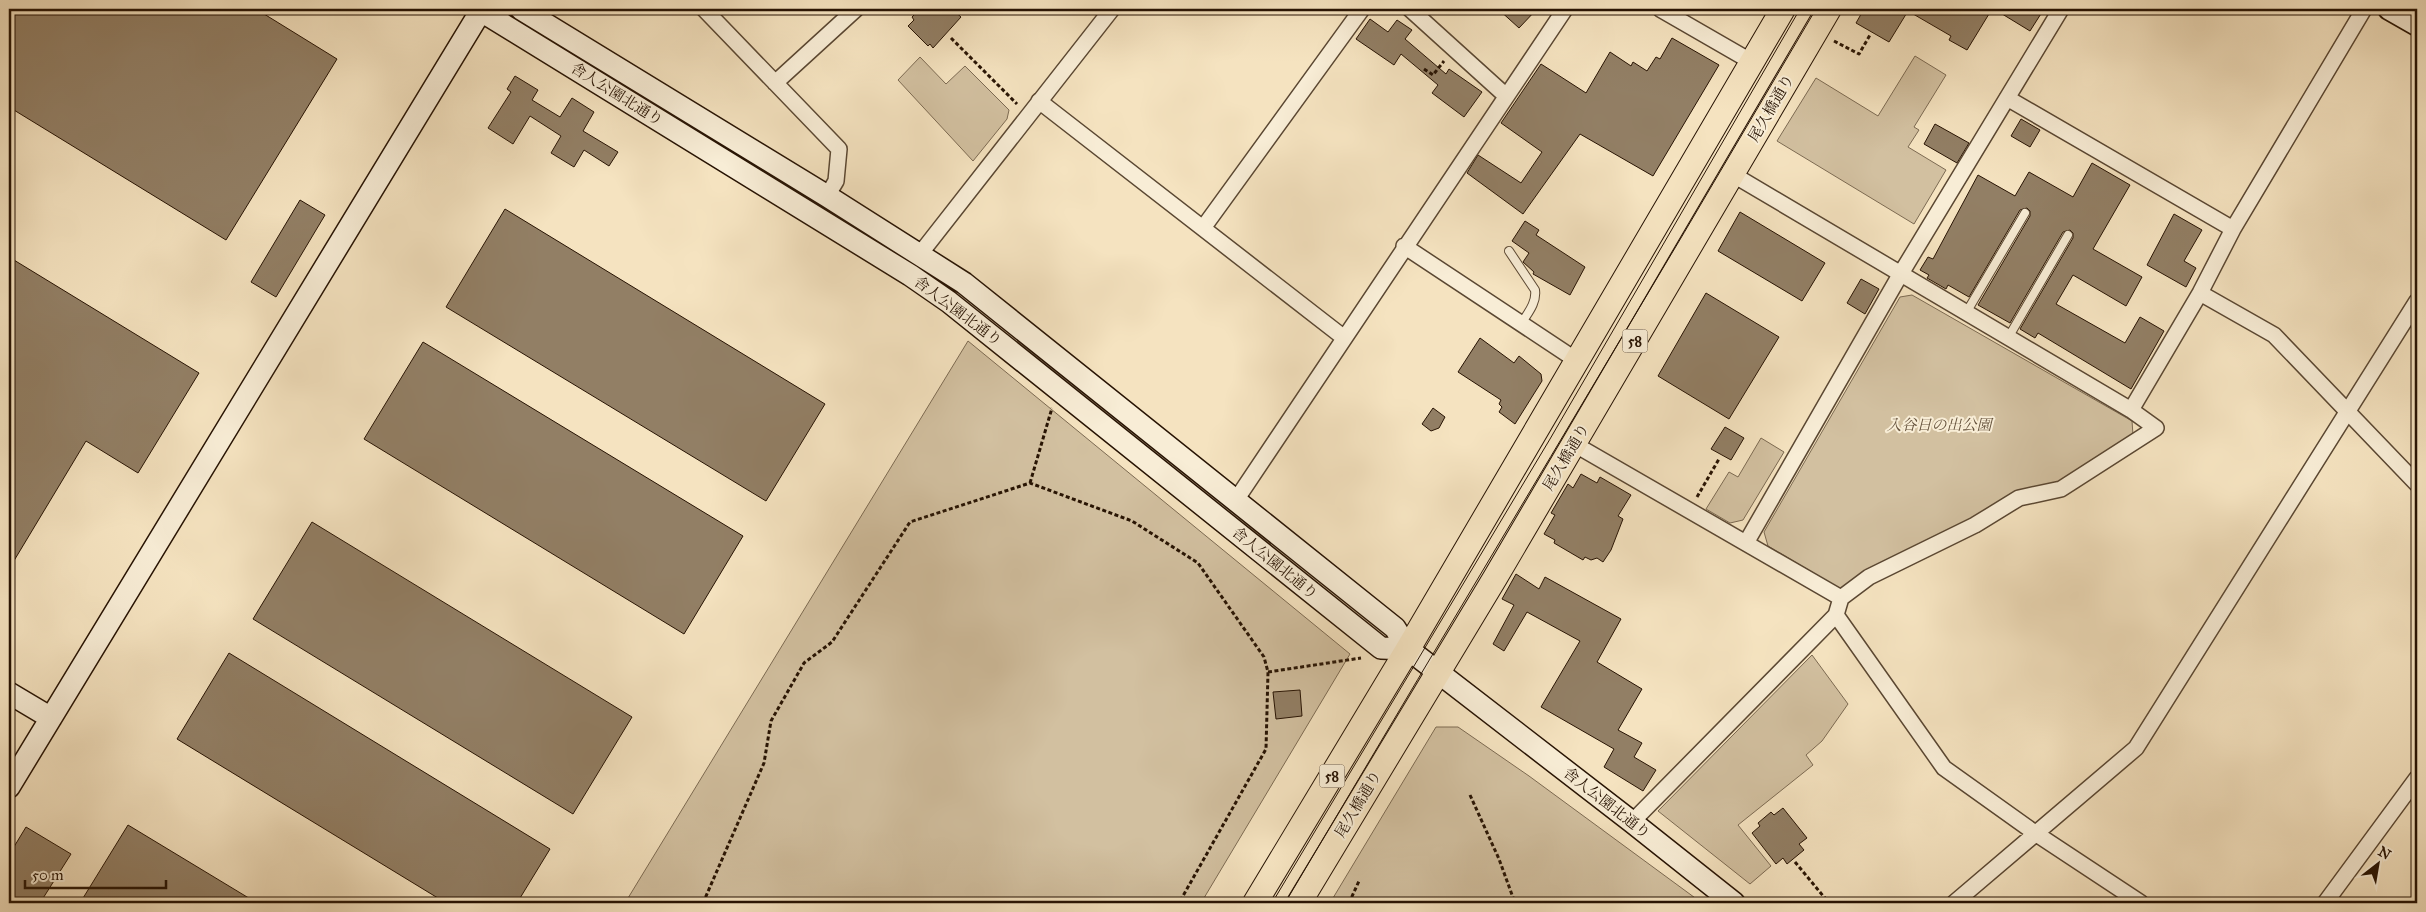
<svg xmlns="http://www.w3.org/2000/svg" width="2426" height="912" font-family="'IM FELL Great Primer','Noto Serif JP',serif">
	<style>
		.green { fill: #d2c0a0; stroke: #7c6a52 }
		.building { fill: #927f65; stroke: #271303 }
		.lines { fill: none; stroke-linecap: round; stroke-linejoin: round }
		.lane-casing { stroke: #5a4732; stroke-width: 10 }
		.street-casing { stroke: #5a4732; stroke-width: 18 }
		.secondary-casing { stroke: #271303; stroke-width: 24 }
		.primary-casing { stroke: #271303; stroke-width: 26 }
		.path { stroke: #271303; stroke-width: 3; stroke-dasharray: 4 2.5; stroke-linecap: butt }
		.lane { stroke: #f8edd6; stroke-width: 8 }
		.street { stroke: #f8edd6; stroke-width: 15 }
		.secondary { stroke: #f8edd6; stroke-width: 21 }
		.primary { stroke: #f5e3c0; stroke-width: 24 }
		.tram { stroke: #271303; stroke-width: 1 }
		.labels { text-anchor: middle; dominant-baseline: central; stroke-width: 4; stroke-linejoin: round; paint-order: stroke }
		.shield { fill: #f8edd6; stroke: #665442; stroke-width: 1 }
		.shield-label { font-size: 14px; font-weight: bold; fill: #271303 }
		.street-label { font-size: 15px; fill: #271303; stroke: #f8edd6 }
		.park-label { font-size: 15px; font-style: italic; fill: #63503a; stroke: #f8edd6 }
	</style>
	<rect width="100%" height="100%" fill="#f5e3c0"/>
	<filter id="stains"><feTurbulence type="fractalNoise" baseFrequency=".004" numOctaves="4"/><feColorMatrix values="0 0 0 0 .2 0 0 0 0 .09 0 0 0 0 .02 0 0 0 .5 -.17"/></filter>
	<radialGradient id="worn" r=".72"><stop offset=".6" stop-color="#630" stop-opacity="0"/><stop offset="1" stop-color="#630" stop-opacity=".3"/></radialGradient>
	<!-- green -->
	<path class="green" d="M1915,56L1946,75L1914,127L1919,130L1908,147L1946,170L1914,224L1777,141L1816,78L1878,116Z
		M920,57L946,84L965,66L1009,110L1007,119L973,161L898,80Z
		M1912,295L2132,421L2133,435L2062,481L2018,493L1859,578L1852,587L1839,588L1768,546L1764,532L1900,297Z
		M968,341L1350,654L1201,903H625Z
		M1761,438L1784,452L1743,520L1730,523L1706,509L1729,472L1738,477Z
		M1812,655L1848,704L1822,741L1806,755L1813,765L1738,825L1771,866L1750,884L1658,811Z
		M1436,727H1458L1529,776L1702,903H1330Z"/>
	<!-- building -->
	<path class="building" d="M9,9H256L337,59L226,240L9,107Z
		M920,9H952L961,17L933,48L930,44L928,46L908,26L914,20L912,17Z
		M1498,9H1537L1519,28Z
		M1864,9H1992L1967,50L1949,40L1951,36L1908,11L1889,42L1856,23Z
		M1994,9H2044L2030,31Z
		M1370,19L1388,32L1397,20L1412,30L1405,39L1446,74L1449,69L1482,92L1464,117L1432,93L1438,85L1401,54L1394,65L1356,39Z
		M1672,38L1719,65L1653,176L1580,134L1523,214L1467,173L1478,155L1521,183L1542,152L1501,123L1541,64L1586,93L1610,52L1631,66L1633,62L1647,71L1656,57L1660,59Z
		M515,76L538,90L532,100L560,117L572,98L594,112L583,131L618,152L609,166L584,150L574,167L551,153L561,136L530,116L513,144L488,128L511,92L507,89Z
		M2021,119L2040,130L2030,147L2011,136Z
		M1935,124L1969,143L1957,163L1924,144Z
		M2092,163L2130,185L2093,249L2142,277L2126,306L2073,275L2056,304L2125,343L2140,317L2164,331L2131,389L2038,333L2035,338L2020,329L2073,238V233L2070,230L2063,232L2010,323L1978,305L2030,216V211L2027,208L2020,210L1969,297L1948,285L1946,289L1927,278L1929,275L1920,270L1928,257L1933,259L1978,175L2015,196L2029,172L2073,197Z
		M300,200L325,215L276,297L251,282Z
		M505,209L825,404L766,501L446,307Z
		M1740,212L1825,263L1802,301L1718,251Z
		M2174,214L2202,230L2184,261L2196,268L2186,287L2147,265Z
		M1525,221L1539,230L1536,235L1585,267L1570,295L1533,274L1534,272L1523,262L1529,253L1512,241Z
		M9,257L199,373L138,473L86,441L9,569Z
		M1861,279L1879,289L1865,314L1847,303Z
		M1706,293L1779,337L1729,419L1658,376Z
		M1480,338L1514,363L1519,356L1541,374L1542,381L1515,424L1499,412L1502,407L1499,404L1501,400L1458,372Z
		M423,342L743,536L684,634L364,439Z
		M1433,408L1445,417L1439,428L1431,431L1422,424Z
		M1725,427L1744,438L1731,460L1711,449Z
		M1581,474L1597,483L1600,477L1631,495L1618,516L1623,519L1611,550L1603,562L1597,558L1591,560L1585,557L1583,560L1554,543L1555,540L1544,534L1555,515L1551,513L1568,484L1573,488Z
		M312,522L632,717L573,814L253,619Z
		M1516,574L1539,589L1545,577L1621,619L1597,662L1642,689L1618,730L1642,743L1634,757L1656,770L1643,791L1604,767L1614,749L1541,707L1580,641L1527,612L1504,651L1493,644L1514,605L1502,599Z
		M229,653L550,849L517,903H446L177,739Z
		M1300,690L1302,716L1276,719L1273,692Z
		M1783,808L1807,838L1799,844L1804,850L1787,864L1783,858L1776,864L1752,833L1760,826L1758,823L1771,812L1774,815Z
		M128,825L257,903H80Z
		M26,827L71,854L40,903H9V855Z"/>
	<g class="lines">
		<defs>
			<path id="lane" d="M1509,251L1535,290C1537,303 1527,314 1521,324
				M1966,313L2025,213
				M2008,338L2068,235"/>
			<path id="street" d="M704,9L839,149L836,181L827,196
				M1410,9L1505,95
				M1660,9L1752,62
				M775,83L856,9
				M2007,98L2233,229
				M1039,101L1343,337
				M1203,228L1362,9
				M1404,246L1576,360
				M920,254L1112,9
				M2200,293L2274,335L2417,484
				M2131,410L2200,293L2233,229L2364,9
				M1574,444L1841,598
				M1236,500L1565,9
				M1746,543L1900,275L2061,9
				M1836,615L1944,768L2035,833L2141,903
				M1632,822L1836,615L1841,598L1869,577L1975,525L2019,498L2061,489L2156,428L2131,410L1732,174
				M1954,903L2136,748L2417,301
				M2325,903L2417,778"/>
			<path id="secondary" d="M478,9L910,275L949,302L1381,648L1408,649
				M521,9L827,196L964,283L1395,628L1408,649L1632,822L1734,903
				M2389,9L2417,25
				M9,693L51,718
				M9,787L482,9"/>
			<path id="primary" d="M1255,903L1408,649L1783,9
				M1299,903L1495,578L1829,9"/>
		</defs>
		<!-- lane casing -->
		<use href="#lane" class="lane-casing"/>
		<!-- street casing -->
		<use href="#street" class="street-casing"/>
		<!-- secondary casing -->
		<use href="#secondary" class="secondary-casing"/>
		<!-- primary casing -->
		<use href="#primary" class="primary-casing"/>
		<!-- path -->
		<path class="path" d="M951,38L1017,104
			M1834,41L1859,54L1870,35
			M1424,69L1433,75L1444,61
			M1030,483L1052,408
			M1697,497L1719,459
			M1268,672L1361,658
			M1470,795L1499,859L1515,903
			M1795,862L1829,903
			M703,903L764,763L771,721L804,663L832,642L910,522L1030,483L1132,521L1198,563L1264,657L1268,672L1266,749L1179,903
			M1349,903L1359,881"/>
		<!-- lane -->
		<use href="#lane" class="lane"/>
		<!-- street -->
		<use href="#street" class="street"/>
		<!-- secondary -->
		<use href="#secondary" class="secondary"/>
		<!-- primary -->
		<use href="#primary" class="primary"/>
		<!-- tram -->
		<path class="tram" d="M1272,903L1550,439L1800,9
			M1285,903C1461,605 1641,308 1816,9"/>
	</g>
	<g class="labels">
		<!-- shield labels -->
		<g class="shield">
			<rect x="1622.5" y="329.5" width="25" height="23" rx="4"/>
			<rect x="1319.5" y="764.5" width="25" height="23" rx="4"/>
		</g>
		<g class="shield-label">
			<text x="1635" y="341">58</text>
			<text x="1332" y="776">58</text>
		</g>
		<!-- street labels -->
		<g class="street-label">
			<text transform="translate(617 94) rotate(32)">舎人公園北通り</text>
			<text transform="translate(1771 108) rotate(-60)">尾久橋通り</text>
			<text transform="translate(958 311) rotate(37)">舎人公園北通り</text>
			<text transform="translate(1566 457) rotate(-59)">尾久橋通り</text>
			<text transform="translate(1275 563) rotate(39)">舎人公園北通り</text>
			<text transform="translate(1607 803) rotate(38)">舎人公園北通り</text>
			<text transform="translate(1358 804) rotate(-59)">尾久橋通り</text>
		</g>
		<!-- park labels -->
		<g class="park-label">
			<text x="1939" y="425">入谷日の出公園</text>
		</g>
	</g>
	<!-- margin -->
	<rect width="2426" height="912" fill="none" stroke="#f5e3c0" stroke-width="30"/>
	<rect x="10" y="10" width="2406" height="892" fill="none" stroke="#271303" stroke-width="2.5"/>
	<rect x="15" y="15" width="2396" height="882" fill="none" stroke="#271303"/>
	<!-- north arrow -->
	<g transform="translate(2378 864) rotate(31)" stroke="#f8edd6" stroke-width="4" paint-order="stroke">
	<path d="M0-4L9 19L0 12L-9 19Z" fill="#271303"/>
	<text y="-8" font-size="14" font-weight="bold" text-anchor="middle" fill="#271303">N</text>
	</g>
	<!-- scale -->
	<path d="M25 880v8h141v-8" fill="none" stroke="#271303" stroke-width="2.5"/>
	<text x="32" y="880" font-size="15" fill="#271303" stroke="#f8edd6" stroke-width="4" paint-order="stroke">50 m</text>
	<rect width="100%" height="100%" filter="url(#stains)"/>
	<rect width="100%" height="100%" fill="url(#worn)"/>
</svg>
